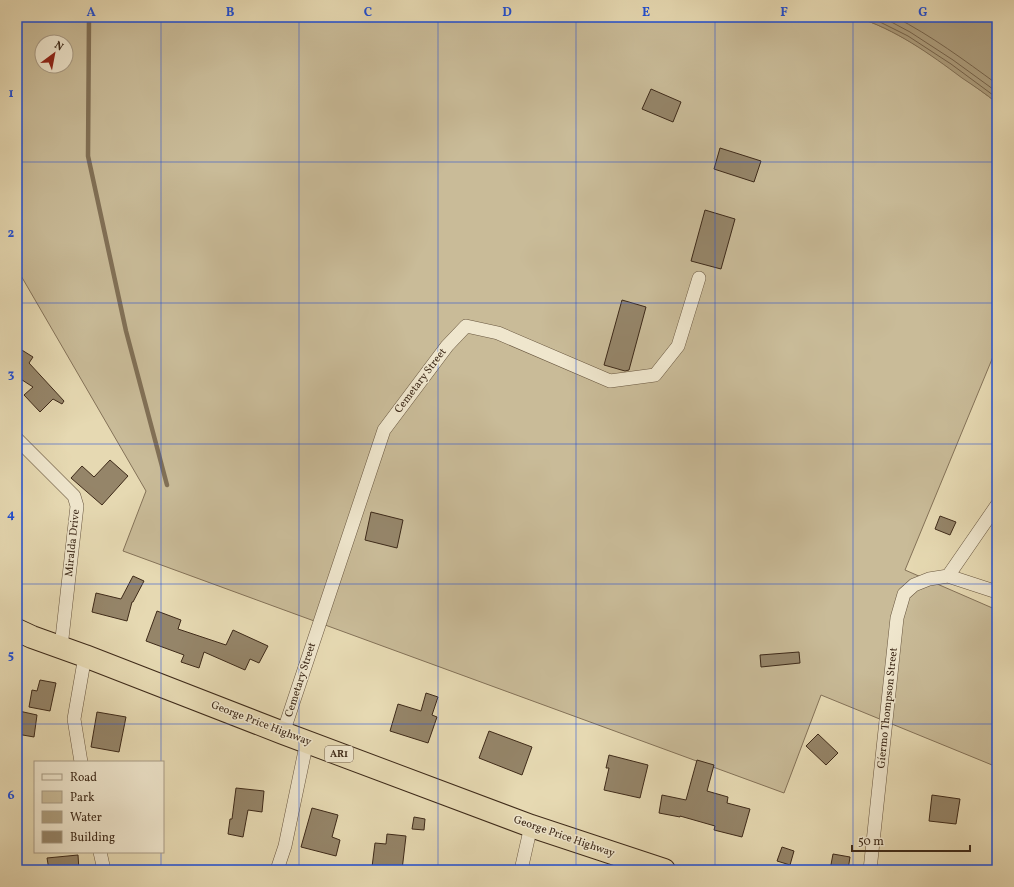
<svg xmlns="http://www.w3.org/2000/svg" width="1014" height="887" font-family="Vollkorn,serif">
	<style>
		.green { fill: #c9bb98; stroke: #847258; fill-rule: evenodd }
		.water { fill: #ad9e7e; stroke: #817056 }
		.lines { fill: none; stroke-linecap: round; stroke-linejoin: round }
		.shore { stroke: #76644c; stroke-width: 1 }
		.stream { stroke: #817056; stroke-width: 4.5 }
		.building { fill: #958569; stroke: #3e2a19 }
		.minor-casing { stroke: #68563f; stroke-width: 14 }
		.trunk-casing { stroke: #3e2a19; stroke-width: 24 }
		.minor { stroke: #efe6cd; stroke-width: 13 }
		.trunk { stroke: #e6d9b2; stroke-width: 22 }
		.grid { fill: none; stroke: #1d4ed8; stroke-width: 1; stroke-opacity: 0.55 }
		.labels { text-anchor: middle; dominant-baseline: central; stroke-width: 3; stroke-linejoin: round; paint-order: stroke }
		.shield { fill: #efe6cd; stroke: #73624f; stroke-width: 1 }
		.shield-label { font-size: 10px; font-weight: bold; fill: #3e2a19 }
		.street-label { font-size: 11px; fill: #3e2a19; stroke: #efe6cd }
		.neatline { fill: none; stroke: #1d4ed8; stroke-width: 1.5 }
		.grid-label { font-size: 13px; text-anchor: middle; font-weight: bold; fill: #1d4ed8 }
	</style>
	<rect width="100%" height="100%" fill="#e6d9b2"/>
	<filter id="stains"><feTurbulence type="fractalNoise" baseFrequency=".005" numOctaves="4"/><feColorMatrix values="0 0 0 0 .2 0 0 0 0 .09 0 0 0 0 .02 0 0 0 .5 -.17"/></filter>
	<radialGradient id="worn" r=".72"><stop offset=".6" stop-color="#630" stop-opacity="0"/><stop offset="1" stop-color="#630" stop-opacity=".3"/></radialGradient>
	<!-- green -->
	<path class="green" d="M17,17H856C906,32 953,71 995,101L997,103V347L905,570L997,610V767L821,695L784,793L123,551L146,491L20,274L17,277ZM42,42H66V66H42Z"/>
	<!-- water -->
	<path class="water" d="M856,17H997V103C986,94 974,86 962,78C930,54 895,29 856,17Z"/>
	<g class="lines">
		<!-- shore -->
		<path class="shore" d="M870,17L908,36L951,64L997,98
			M882,17L910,32L953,60L997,92
			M895,17C932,36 964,60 997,84"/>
		<!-- stream -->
		<path class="stream" d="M89,17L88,156L126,331L167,485"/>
	</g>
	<!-- building -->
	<path class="building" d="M651,89L681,102L673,122L642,109Z
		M720,148L761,161L754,182L714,169Z
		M705,210L735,219L721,269L691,261Z
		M622,300L646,307L629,370L625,371L604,365Z
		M17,347L33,357L29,363L64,401L62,404L53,399L40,412L24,395L33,387L19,378L17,382Z
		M110,460L128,476L102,505L71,478L82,466L94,477Z
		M371,512L403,520L397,548L365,540Z
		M940,516L956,522L950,535L935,529Z
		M133,576L144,581L133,602H132L127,621L92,612L96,593L121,599Z
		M157,611L181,620L178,629L226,645L233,630L268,646L259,663L250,659L245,670L204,652L199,668L181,662L184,655L146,641Z
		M799,652L800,663L761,667L760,655Z
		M40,680L56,683L50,711L29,707L32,690L37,691Z
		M426,693L438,697L432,715L437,717L428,743L390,731L398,704L421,711Z
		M19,711L37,715L34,737L17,734V723Z
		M97,712L126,717L119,752L91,747Z
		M489,731L532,747L522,775L479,758Z
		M818,734L838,753L826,765L806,746Z
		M609,755L648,765L640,798L604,790L609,768H606Z
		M697,760L714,765L707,791L728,797L727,803L750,809L742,837L714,830L715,826L680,816V817L659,813L662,795L686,800Z
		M236,788L264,791L262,812L248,810L243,837L228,834L230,819H232Z
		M932,795L960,799L956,824L929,821Z
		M312,808L338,815L332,837L340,840L336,856L301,847Z
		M414,817L425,819L424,830L412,829Z
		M387,834L406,836L402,870L372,867L375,843L386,844Z
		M782,847L794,851L790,865L777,861Z
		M833,854L850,857L848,870H830Z
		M78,855L79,870H49L47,858Z"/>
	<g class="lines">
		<defs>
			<path id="minor" d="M17,439L74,496L77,506L61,647
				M948,576L997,505
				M283,733L384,430L447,346L466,326L498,333L610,381L655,375L678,346L699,278
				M81,762L74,719L85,656
				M100,852L104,870
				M277,870L285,846L307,741
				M521,870L531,826
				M870,870L897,618L904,594L914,585L929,579L948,576L997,592"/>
			<path id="trunk" d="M17,630L32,637L85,656L283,733L531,826L664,870"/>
		</defs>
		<!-- minor casing -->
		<use href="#minor" class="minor-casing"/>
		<!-- trunk casing -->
		<use href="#trunk" class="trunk-casing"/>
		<!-- minor -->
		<use href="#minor" class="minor"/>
		<!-- trunk -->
		<use href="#trunk" class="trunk"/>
	</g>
	<!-- grid -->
	<path class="grid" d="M161,17V762M299,17V870M438,17V870M576,17V870M715,17V870M853,17V870M17,162H997M17,303H997M17,444H997M17,584H997M17,724H997M161,852V870"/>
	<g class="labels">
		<!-- shield labels -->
		<rect class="shield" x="325" y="746" width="28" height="16" rx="3"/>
		<g class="shield-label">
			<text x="339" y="754">AR1</text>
		</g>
		<!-- street labels -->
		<g class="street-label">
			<text transform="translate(421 381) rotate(-53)">Cemetary Street</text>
			<text transform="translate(73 543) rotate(-84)">Miralda Drive</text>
			<text transform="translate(301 680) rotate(-72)">Cemetary Street</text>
			<text transform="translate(888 708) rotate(-84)">Gíermo Thompson Street</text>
			<text transform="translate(261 724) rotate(21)">George Price Highway</text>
			<text transform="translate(564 837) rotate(19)">George Price Highway</text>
		</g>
	</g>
	<!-- margin -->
	<rect width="1014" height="887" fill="none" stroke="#e6d9b2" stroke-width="44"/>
	<!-- legend -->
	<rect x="34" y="761" width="130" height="92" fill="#efe6cd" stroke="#a89b85"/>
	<rect x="42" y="774" width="20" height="6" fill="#efe6cd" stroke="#a89b85"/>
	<text x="70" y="781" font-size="12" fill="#3e2a19">Road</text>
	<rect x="42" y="791" width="20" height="12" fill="#c9bb98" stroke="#a89b85"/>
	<text x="70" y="801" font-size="12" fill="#3e2a19">Park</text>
	<rect x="42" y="811" width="20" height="12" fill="#ad9e7e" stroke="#a89b85"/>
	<text x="70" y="821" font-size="12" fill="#3e2a19">Water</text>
	<rect x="42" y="831" width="20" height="12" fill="#958569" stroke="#a89b85"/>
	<text x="70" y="841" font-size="12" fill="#3e2a19">Building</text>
	<!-- north arrow -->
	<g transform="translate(54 54) rotate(32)"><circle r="19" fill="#efe6cd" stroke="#a89b85"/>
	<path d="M0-3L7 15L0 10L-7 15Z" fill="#8f2418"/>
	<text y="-6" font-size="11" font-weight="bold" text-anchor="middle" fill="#3e2a19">N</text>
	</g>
	<!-- scale -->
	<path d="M852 845v6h118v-6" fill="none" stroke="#3e2a19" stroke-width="2"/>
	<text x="858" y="845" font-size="12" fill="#3e2a19" stroke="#efe6cd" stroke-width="3" paint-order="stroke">50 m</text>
	<rect x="22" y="22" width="970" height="843" class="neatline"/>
	<g class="grid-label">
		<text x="91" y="16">A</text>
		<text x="230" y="16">B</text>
		<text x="368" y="16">C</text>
		<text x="507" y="16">D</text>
		<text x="646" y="16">E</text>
		<text x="784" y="16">F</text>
		<text x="923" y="16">G</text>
		<text x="11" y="97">1</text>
		<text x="11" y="237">2</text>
		<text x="11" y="378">3</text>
		<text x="11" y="518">4</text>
		<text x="11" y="659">5</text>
		<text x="11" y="799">6</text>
	</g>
	<rect width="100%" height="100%" filter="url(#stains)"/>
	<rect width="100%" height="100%" fill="url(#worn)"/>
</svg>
